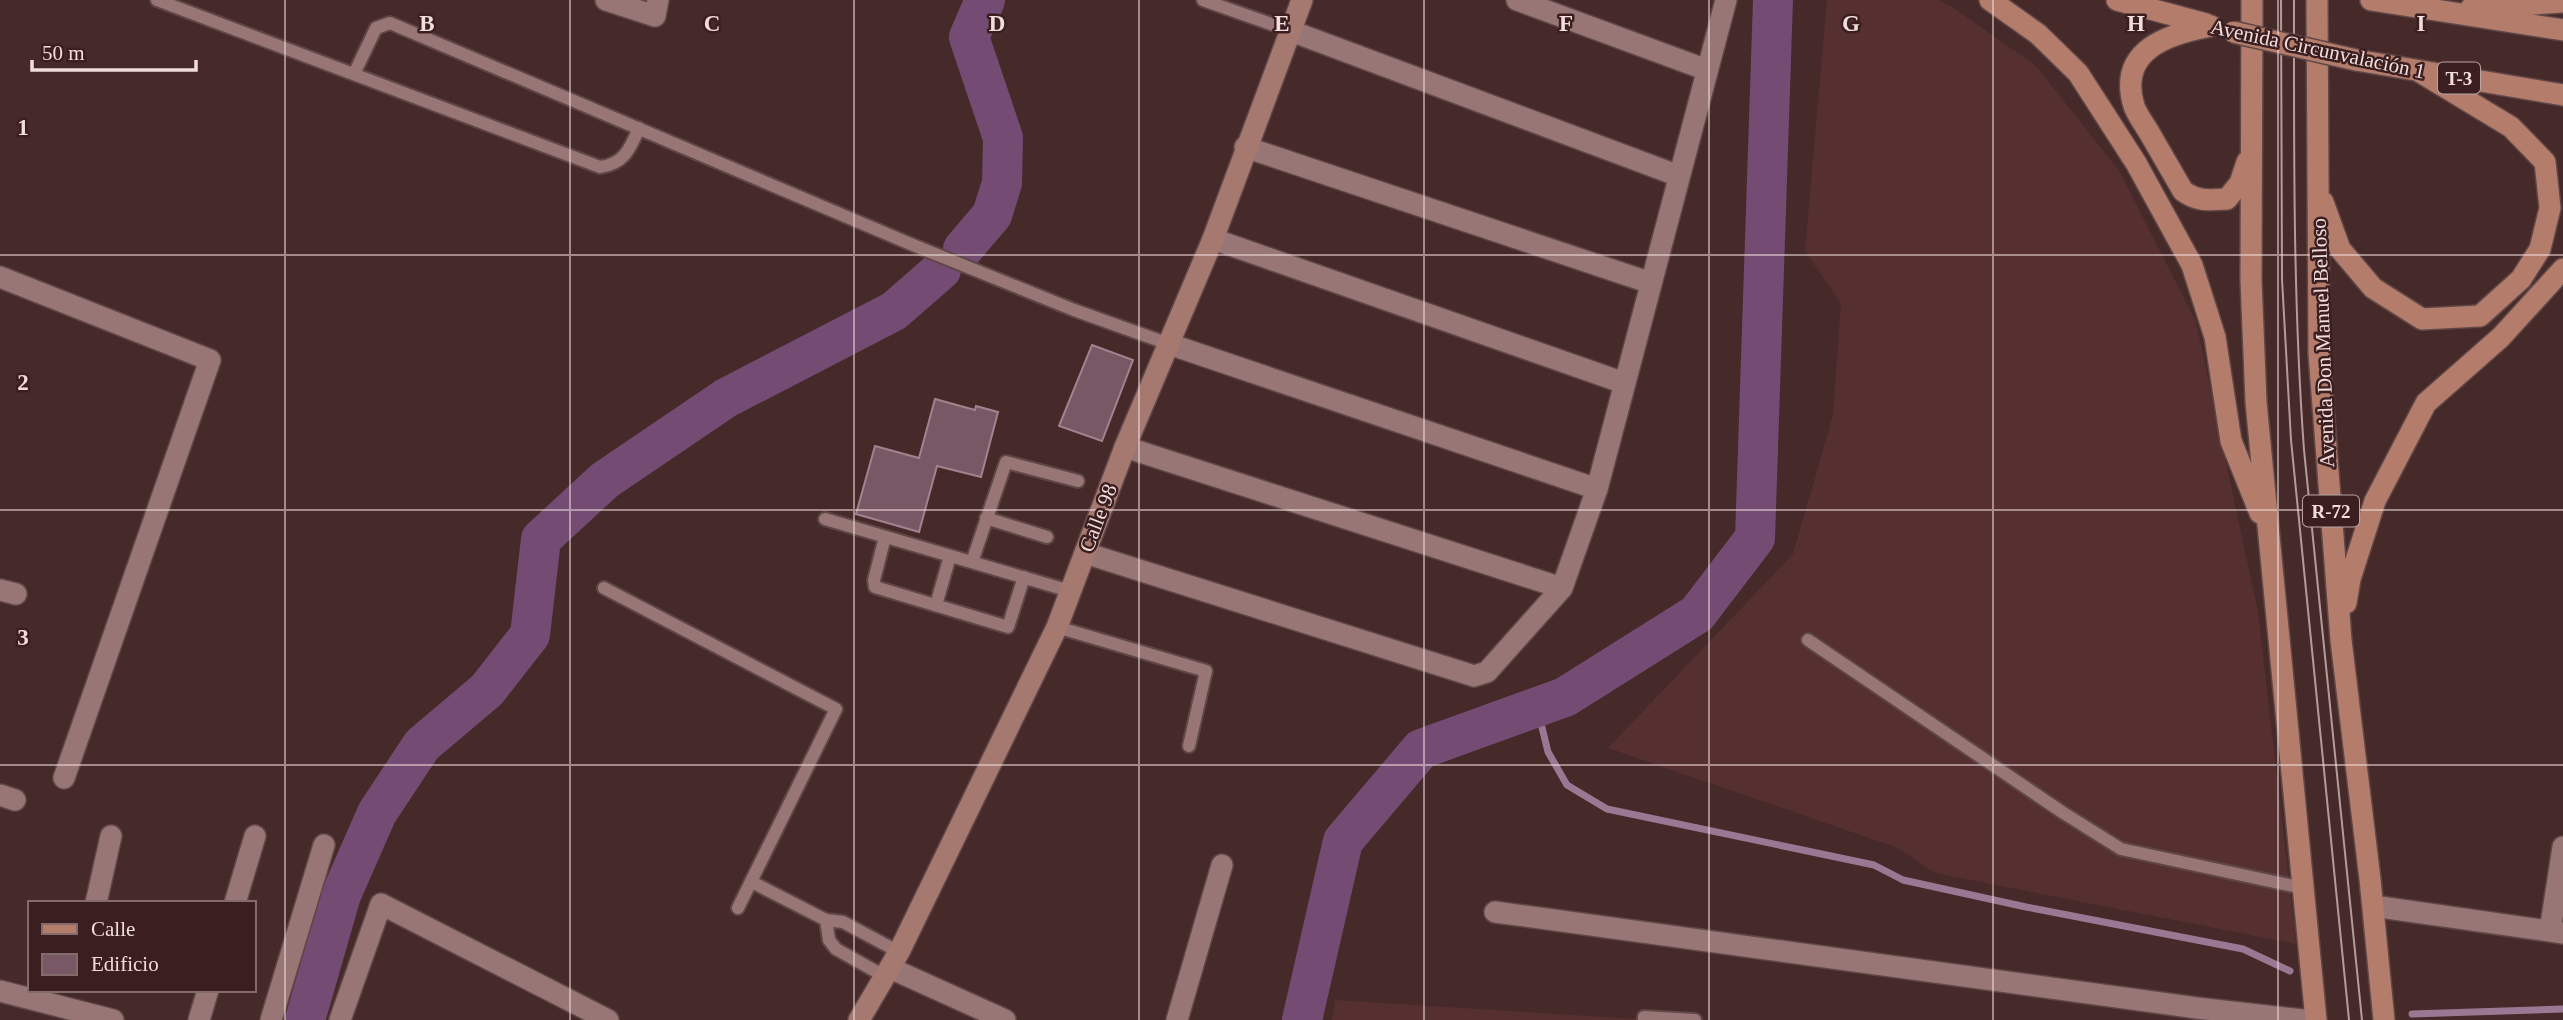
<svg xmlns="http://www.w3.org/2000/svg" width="2563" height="1020" font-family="Georgia,serif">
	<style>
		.built { fill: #563031 }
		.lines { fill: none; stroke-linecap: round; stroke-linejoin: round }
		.stream { stroke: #9a7792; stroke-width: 7 }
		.river { stroke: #744b73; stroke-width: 40 }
		.building { fill: #775864; stroke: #a3828f; stroke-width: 2 }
		.lane-casing { stroke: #5f4647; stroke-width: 16 }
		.street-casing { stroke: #5f4647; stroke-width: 24 }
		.secondary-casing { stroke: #5f4647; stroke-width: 24 }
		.primary-casing { stroke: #5f4647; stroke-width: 24 }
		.lane { stroke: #997676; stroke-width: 12 }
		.street { stroke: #997676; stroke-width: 21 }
		.secondary { stroke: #a67970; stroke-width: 21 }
		.primary { stroke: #b37c6b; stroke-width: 21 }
		.tram { stroke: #b39c9b; stroke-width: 2 }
		.primary-bridge-casing { stroke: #5f4647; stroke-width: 24; stroke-linecap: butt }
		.primary-bridge { stroke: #b37c6b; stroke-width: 21 }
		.grid { fill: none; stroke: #f1dddc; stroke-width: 2; stroke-opacity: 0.55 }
		.labels { text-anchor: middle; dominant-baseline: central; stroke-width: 5; stroke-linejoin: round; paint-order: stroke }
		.shield { fill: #3b1f20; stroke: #baa4a4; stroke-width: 2 }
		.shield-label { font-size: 19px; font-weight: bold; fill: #f1dddc }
		.street-label { font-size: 21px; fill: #f1dddc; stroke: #3b1f20 }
		.grid-label { font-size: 23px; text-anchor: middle; font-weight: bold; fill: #f1dddc; stroke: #3b1f20; stroke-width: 5; stroke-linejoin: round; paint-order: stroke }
	</style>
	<rect width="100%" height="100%" fill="#462929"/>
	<!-- built -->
	<path class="built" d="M1827,0H1938L1951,6L2037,67L2120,172L2196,322L2258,612L2296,944L1935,873L1898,848L1608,748L1793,554L1833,415L1841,303L1805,251Z
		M1335,1000L1652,1020H1332Z"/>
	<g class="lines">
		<!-- stream -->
		<path class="stream" d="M1537,707L1548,752L1567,785L1607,809L1874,865L1903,880L2026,907L2243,949L2290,971
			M2412,1014L2563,1009"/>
		<!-- river -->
		<path class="river" d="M963,249L992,215L1002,183L1003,138L969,37L985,0
			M305,1020L341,895L377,813L422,745L487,690L530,635L541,539L605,480L726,398L894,311L941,270
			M1302,1020L1343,841L1421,749L1565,697L1697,614L1755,538L1773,0"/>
	</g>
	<!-- building -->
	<path class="building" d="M1092,345L1133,360L1102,441L1059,426Z
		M935,399L975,410L976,406L998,412L981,477L937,466L919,532L856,514L875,446L919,458Z"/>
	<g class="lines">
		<defs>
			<path id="lane" d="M157,0L600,167C624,164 630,149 639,128
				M1203,0L1291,31
				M354,74L376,28L390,23L913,245L1074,310L1169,344
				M986,518L1047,537
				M825,519L1070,591
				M885,537L874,580L875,587L1008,627L1024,577
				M972,562L1006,462L1078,481
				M604,588L836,709L738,908
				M936,605L950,556
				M1057,627L1206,671L1189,746
				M1808,640L2062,812L2121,849L2303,888
				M752,882L826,920L843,922L899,952
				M826,920L829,940L836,949L884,976
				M1644,1020V1017L1695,1020"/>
			<path id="street" d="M606,0L655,16L658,0
				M1517,0L1707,70
				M1291,31L1679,176
				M1245,147L1651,283
				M1213,239L1624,383
				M0,277L210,360L64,778
				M1169,344L1597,489
				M1125,447L1562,588
				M1085,553L1474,676L1487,672L1562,588L1597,489L1726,0
				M0,590L16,594
				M0,795L15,800
				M96,903L111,836
				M235,903L255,836
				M2373,906L2563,933
				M1495,912L2197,1008L2303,1020
				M2550,931L2563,847
				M890,968L1005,1020
				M0,991L113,1020
				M199,1020L208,990
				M271,1020L324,845
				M340,1020L381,904L608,1020
				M1177,1020L1222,865"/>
			<path id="secondary" d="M859,1020L899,952L1057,627L1125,447L1213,239L1302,0"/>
			<path id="primary" d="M1990,0L2038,34L2078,73L2136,163L2192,265L2215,337L2231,441L2260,513
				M2117,0L2206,24
				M2252,0L2251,280L2256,402L2316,1020
				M2317,0L2319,354L2341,640L2370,879L2384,1020
				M2371,0L2563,30
				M2471,8L2563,2
				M2211,26C2168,34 2117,50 2134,106C2137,115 2145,125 2150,134C2161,153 2172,172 2183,191C2198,202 2210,200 2227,199L2240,183L2247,162
				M2356,60L2563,95
				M2323,202L2340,249L2373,288L2422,319L2480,316L2521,279L2540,249L2550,208L2545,162L2511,127L2420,72
				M2346,603L2350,579L2375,501L2426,403L2501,337L2563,269"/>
		</defs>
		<!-- lane casing -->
		<use href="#lane" class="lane-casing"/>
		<!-- street casing -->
		<use href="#street" class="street-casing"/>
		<!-- secondary casing -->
		<use href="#secondary" class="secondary-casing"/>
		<!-- primary casing -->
		<use href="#primary" class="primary-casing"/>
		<!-- lane -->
		<use href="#lane" class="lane"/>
		<!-- street -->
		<use href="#street" class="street"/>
		<!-- secondary -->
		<use href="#secondary" class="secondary"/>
		<!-- primary -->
		<use href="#primary" class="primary"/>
		<!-- tram -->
		<path class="tram" d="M2281,0L2282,279L2291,440L2349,1020
			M2294,0C2294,150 2293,300 2304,450L2362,1020"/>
		<defs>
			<path id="primary-bridge" d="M2233,32L2356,60"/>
		</defs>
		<!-- primary-bridge casing -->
		<use href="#primary-bridge" class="primary-bridge-casing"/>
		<!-- primary-bridge -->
		<use href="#primary-bridge" class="primary-bridge"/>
	</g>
	<!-- grid -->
	<path class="grid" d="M285,0V1020M570,0V1020M854,0V1020M1139,0V1020M1424,0V1020M1709,0V1020M1993,0V1020M2278,0V1020M0,255H2563M0,510H2563M0,765H2563"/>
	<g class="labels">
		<!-- shield labels -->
		<g class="shield">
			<rect x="2438" y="62.5" width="42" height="31" rx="5"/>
			<rect x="2303" y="495.5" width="56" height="31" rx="5"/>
		</g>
		<g class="shield-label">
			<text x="2459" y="78">T-3</text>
			<text x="2331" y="511">R-72</text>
		</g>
		<!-- street labels -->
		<g class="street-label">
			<text transform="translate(2318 49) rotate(12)">Avenida Circunvalación 1</text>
			<text transform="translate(2323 343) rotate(-92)">Avenida Don Manuel Belloso</text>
			<text transform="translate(1098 518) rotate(-69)">Calle 98</text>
		</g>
	</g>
	<g class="grid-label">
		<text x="427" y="31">B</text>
		<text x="712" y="31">C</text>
		<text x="997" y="31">D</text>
		<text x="1282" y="31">E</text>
		<text x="1566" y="31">F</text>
		<text x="1851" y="31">G</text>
		<text x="2136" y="31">H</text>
		<text x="2421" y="31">I</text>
		<text x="23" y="135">1</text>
		<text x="23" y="390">2</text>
		<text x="23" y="645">3</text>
	</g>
	<!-- legend -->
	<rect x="28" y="901" width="228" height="91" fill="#3b1f20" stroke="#846b6b" stroke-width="2"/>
	<rect x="42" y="924" width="35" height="10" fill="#b37c6b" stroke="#846b6b" stroke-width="2"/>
	<text x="91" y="936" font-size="21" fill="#f1dddc">Calle</text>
	<rect x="42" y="954" width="35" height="21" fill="#775864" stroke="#846b6b" stroke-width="2"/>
	<text x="91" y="971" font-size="21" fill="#f1dddc">Edificio</text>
	<!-- scale -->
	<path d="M32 60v10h164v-10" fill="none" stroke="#f1dddc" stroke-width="3.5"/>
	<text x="42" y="60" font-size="21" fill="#f1dddc" stroke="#3b1f20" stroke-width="5" paint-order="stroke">50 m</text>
</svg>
